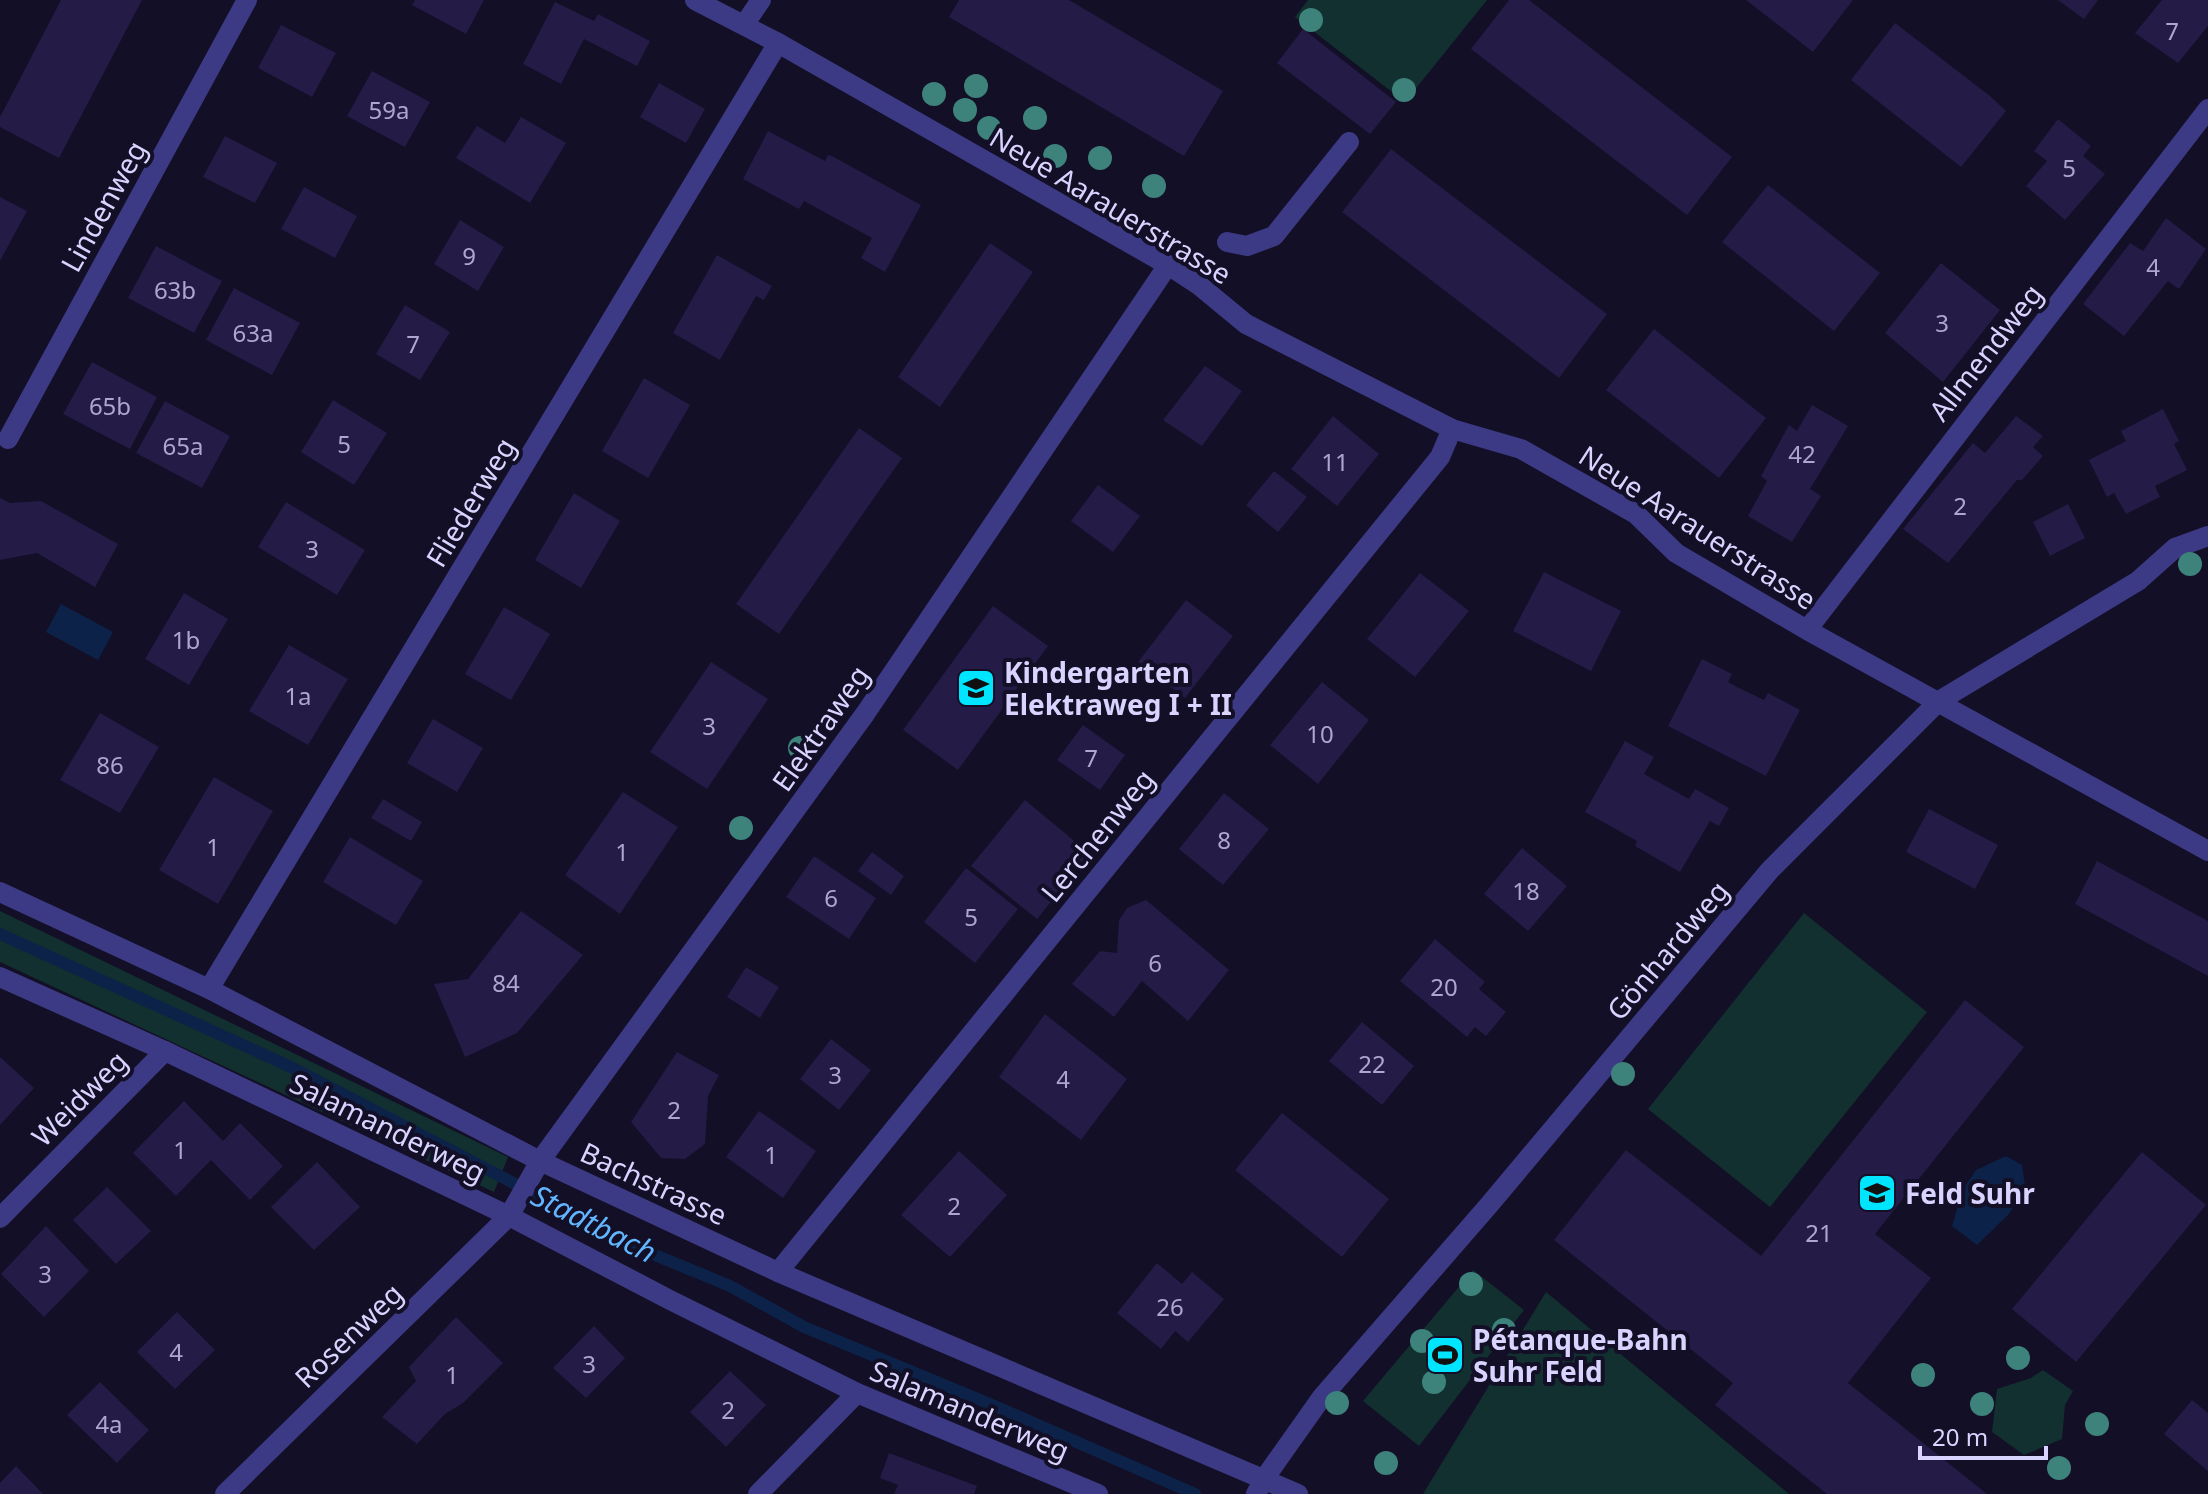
<svg xmlns="http://www.w3.org/2000/svg" width="2208" height="1494" font-family="'Noto Sans',sans-serif">
	<style>
		.green { fill: #12302f }
		.water { fill: #0c2248 }
		.lines { fill: none; stroke-linecap: round; stroke-linejoin: round }
		.stream { stroke: #0c2248; stroke-width: 12 }
		.building { fill: #241b47 }
		.service { stroke: #3d3a85; stroke-width: 20 }
		.minor { stroke: #3d3a85; stroke-width: 20 }
		.tree { fill: #3d827b }
		.labels { text-anchor: middle; dominant-baseline: central; stroke-width: 8; stroke-linejoin: round; paint-order: stroke }
		.number-label { font-size: 24px; fill: #aca6d1 }
		.street-label { font-size: 28px; fill: #d9d4ff; stroke: #130f26 }
		.poi-label { font-size: 28px; font-weight: bold; fill: #d9d4ff; stroke: #130f26; text-anchor: start }
		.water-label { font-size: 30px; font-style: italic; fill: #62b6ff; stroke: #130f26 }
	</style>
	<rect width="100%" height="100%" fill="#130f26"/>
	<!-- green -->
	<path class="green" d="M1308,0H1487L1405,102L1295,17Z
		M0,911L508,1157L494,1192L0,962Z
		M1804,913L1927,1012L1770,1207L1648,1109Z
		M1473,1270L1524,1310L1419,1446L1363,1401Z
		M1546,1292L1789,1494H1423Z
		M2043,1370L2073,1391L2065,1405L2062,1439L2024,1455L1992,1432L1997,1389L2031,1378Z"/>
	<!-- water -->
	<path class="water" d="M61,604L113,632L98,660L46,632Z
		M2006,1156L2022,1165L2025,1186L2020,1197L2009,1214L1977,1245L1952,1226L1963,1189L1976,1170Z"/>
	<g class="lines">
		<!-- stream -->
		<path class="stream" d="M0,934L291,1067L638,1248L730,1286L804,1327L990,1404L1195,1494"/>
	</g>
	<!-- building -->
	<path class="building" d="M61,0H142L59,158L0,127V117Z
		M415,0H484L466,34L412,5Z
		M959,0H1069L1223,91L1184,156L949,17Z
		M1509,0H1529L1732,157L1687,215L1471,49Z
		M1746,0H1853L1813,52Z
		M2058,0H2098L2084,19Z
		M2162,0H2208V26L2178,63L2135,33Z
		M555,2L594,21L598,14L650,41L637,66L584,39L561,84L523,64Z
		M1895,23L1990,96L2006,111L1961,167L1851,80Z
		M281,25L336,53L312,97L258,68Z
		M1303,29L1396,102L1370,134L1277,63Z
		M372,71L430,102L405,147L347,116Z
		M659,83L705,109L686,143L640,117Z
		M521,117L566,143L530,203L456,158L477,126L505,143Z
		M2058,119L2091,146L2083,156L2105,174L2065,220L2026,186L2047,161L2034,151Z
		M768,131L825,161L828,155L832,156L921,205L885,272L861,258L872,238L804,201L799,209L743,179Z
		M225,136L277,163L255,203L203,177Z
		M1391,149L1607,314L1559,378L1342,212Z
		M1768,185L1880,273L1834,331L1722,242Z
		M304,187L357,216L335,258L281,229Z
		M0,197L27,211L0,261Z
		M2166,218L2206,249L2179,289L2168,281L2124,336L2083,304L2130,243L2143,251Z
		M460,220L504,247L478,291L434,264Z
		M990,243L1033,272L940,407L898,377Z
		M156,246L222,281L194,333L128,298Z
		M717,255L772,286L764,300L756,296L720,360L673,333Z
		M1941,263L2000,310L1943,382L1885,333Z
		M234,288L300,323L272,375L206,340Z
		M405,305L450,332L420,380L376,354Z
		M1654,329L1766,418L1719,478L1606,390Z
		M92,362L157,397L130,449L63,414Z
		M1205,366L1242,391L1202,446L1163,420Z
		M644,378L690,405L648,478L602,451Z
		M333,400L387,433L354,485L301,452Z
		M165,401L230,436L202,488L136,453Z
		M1812,405L1848,426L1810,489L1821,496L1792,542L1748,516L1767,481L1761,476L1789,425L1797,431Z
		M2163,409L2179,441L2174,444L2187,470L2155,486L2160,497L2126,514L2114,493L2107,497L2089,460L2126,441L2121,431Z
		M1333,416L1379,454L1337,506L1291,469Z
		M2016,416L2043,436L2033,447L2043,456L2022,480H2017L1948,563L1903,529L1973,443L1985,453Z
		M859,428L902,458L779,634L736,604Z
		M1274,471L1307,497L1278,532L1246,505Z
		M1098,485L1140,516L1113,552L1071,521Z
		M574,493L620,521L581,588L535,560Z
		M0,498L10,503L41,501L118,544L95,587L37,553L0,560Z
		M286,502L365,550L337,595L258,547Z
		M2068,504L2085,538L2050,556L2033,522Z
		M1544,572L1621,611L1591,671L1513,631Z
		M1420,573L1469,611L1415,677L1367,639Z
		M184,593L228,619L189,685L145,659Z
		M1186,600L1233,636L1185,698L1138,662Z
		M993,606L1048,646L958,770L903,730Z
		M504,607L550,634L511,700L465,674Z
		M289,645L348,679L308,745L249,711Z
		M1702,659L1732,674L1728,682L1737,687L1764,700L1768,693L1800,710L1766,776L1668,726Z
		M711,662L768,699L707,789L650,752Z
		M1322,682L1369,720L1318,784L1270,745Z
		M100,713L159,747L120,813L60,780Z
		M433,719L483,748L457,792L407,763Z
		M1083,725L1125,755L1100,790L1057,760Z
		M1625,741L1654,757L1644,774L1689,799L1695,789L1729,808L1719,826L1710,821L1680,872L1635,846L1637,841L1585,812Z
		M214,777L273,811L218,904L159,870Z
		M623,792L678,827L620,914L565,875Z
		M1224,793L1269,829L1223,885L1179,849Z
		M383,799L422,822L411,841L371,818Z
		M1025,800L1090,854L1037,919L971,866Z
		M1929,809L1998,845L1975,889L1906,852Z
		M350,837L423,881L396,925L323,882Z
		M1522,848L1567,886L1528,931L1484,894Z
		M872,852L904,876L891,895L858,871Z
		M814,856L876,898L849,939L786,897Z
		M2097,861L2208,921V976L2075,904Z
		M966,868L1018,909L975,963L924,922Z
		M1146,900L1229,970L1188,1021L1142,981L1114,1017L1072,984L1100,951L1117,953L1119,920L1127,908Z
		M521,911L583,955L517,1033L465,1057L434,984L468,979Z
		M1435,939L1485,982L1479,989L1506,1012L1486,1036L1475,1027L1467,1037L1400,981Z
		M746,967L779,987L760,1018L727,997Z
		M1965,1000L2024,1047L1875,1234L1931,1278L1848,1383L1987,1494H1827L1715,1405L1733,1383L1554,1240L1626,1150L1761,1256Z
		M1045,1014L1127,1079L1081,1140L999,1077Z
		M1362,1022L1414,1066L1382,1105L1329,1061Z
		M831,1039L871,1070L839,1110L800,1079Z
		M677,1052L719,1075L708,1096L705,1144L685,1159L661,1158L631,1122Z
		M0,1057L34,1088L0,1125Z
		M184,1101L223,1141L240,1123L283,1166L250,1200L211,1160L176,1196L133,1153Z
		M759,1111L816,1151L783,1198L726,1157Z
		M1282,1113L1389,1199L1342,1257L1235,1170Z
		M959,1151L1007,1195L950,1257L901,1215Z
		M2142,1152L2206,1205L2076,1362L2012,1309Z
		M317,1162L360,1207L314,1250L271,1207Z
		M107,1187L151,1231L116,1264L73,1220Z
		M46,1226L89,1271L44,1317L1,1274Z
		M1157,1263L1182,1284L1192,1272L1224,1299L1188,1342L1175,1331L1161,1349L1117,1313Z
		M177,1312L215,1350L175,1389L137,1352Z
		M456,1317L503,1363L463,1403L445,1414L417,1444L382,1417L416,1381L409,1367Z
		M594,1326L625,1358L586,1398L553,1368Z
		M730,1371L766,1405L726,1447L690,1412Z
		M100,1382L149,1430L117,1463L67,1415Z
		M2192,1400L2208,1413V1471L2164,1434Z
		M889,1453L977,1486L974,1494H894L898,1485L880,1478Z
		M16,1466L43,1494H0V1483Z"/>
	<g class="lines">
		<!-- service -->
		<path class="service" d="M744,25L761,0
			M1227,242L1247,246L1274,236L1349,142
			M209,989L778,43
			M0,1218L165,1051
			M778,1272L1440,457L1452,429
			M225,1494L509,1216L540,1161L865,714L1168,265
			M758,1494L857,1393"/>
		<!-- minor -->
		<path class="minor" d="M695,0L778,43L1168,265L1200,286L1246,324L1452,429L1521,449L1636,514L1676,553L1807,630L2208,851
			M8,439L247,0
			M1807,630L2208,109
			M0,892L209,989L540,1161L778,1272L1298,1494
			M0,977L165,1051L509,1216L670,1300L857,1393L1098,1494
			M1256,1494L1264,1479L1322,1397L1489,1205L1770,870L1939,701L2138,581L2175,548L2208,536"/>
	</g>
	<!-- trees -->
	<g class="tree">
		<circle cx="1311" cy="20" r="12"/>
		<circle cx="976" cy="86" r="12"/>
		<circle cx="1404" cy="90" r="12"/>
		<circle cx="934" cy="94" r="12"/>
		<circle cx="965" cy="110" r="12"/>
		<circle cx="1035" cy="118" r="12"/>
		<circle cx="989" cy="128" r="12"/>
		<circle cx="1055" cy="156" r="12"/>
		<circle cx="1100" cy="158" r="12"/>
		<circle cx="1154" cy="186" r="12"/>
		<circle cx="2190" cy="564" r="12"/>
		<circle cx="800" cy="748" r="12"/>
		<circle cx="741" cy="828" r="12"/>
		<circle cx="1623" cy="1074" r="12"/>
		<circle cx="1471" cy="1284" r="12"/>
		<circle cx="1504" cy="1330" r="12"/>
		<circle cx="1422" cy="1341" r="12"/>
		<circle cx="2018" cy="1358" r="12"/>
		<circle cx="1923" cy="1375" r="12"/>
		<circle cx="1434" cy="1382" r="12"/>
		<circle cx="1337" cy="1403" r="12"/>
		<circle cx="1982" cy="1404" r="12"/>
		<circle cx="2097" cy="1424" r="12"/>
		<circle cx="1386" cy="1463" r="12"/>
		<circle cx="2059" cy="1468" r="12"/>
	</g>
	<!-- icons -->
	<defs>
		<symbol id="school-square" viewBox="-11 -11 22 22"><rect x="-9" y="-9" width="18" height="18" rx="4" fill="#00e5ff" stroke="#130f26"/><path d="M0-5L7-2L0 1L-7-2ZM-4 1L0 2.5L4 1V4Q0 6-4 4Z" fill="#111"/></symbol>
		<symbol id="stadium-square" viewBox="-11 -11 22 22"><rect x="-9" y="-9" width="18" height="18" rx="4" fill="#00e5ff" stroke="#130f26"/><path d="M0-5a6.5 5 0 1 0 0 10a6.5 5 0 1 0 0-10ZM-3.5-1.8h7v3.6h-7Z" fill="#111"/></symbol>
	</defs>
	<g fill-rule="evenodd">
		<use href="#school-square" x="954" y="666" width="44" height="44"/>
		<use href="#school-square" x="1855" y="1171" width="44" height="44"/>
		<use href="#stadium-square" x="1423" y="1333" width="44" height="44"/>
	</g>
	<g class="labels">
		<!-- number labels -->
		<g class="number-label">
			<text x="2172" y="30">7</text>
			<text x="389" y="109">59a</text>
			<text x="2069" y="167">5</text>
			<text x="469" y="255">9</text>
			<text x="2153" y="266">4</text>
			<text x="175" y="289">63b</text>
			<text x="1942" y="322">3</text>
			<text x="253" y="332">63a</text>
			<text x="413" y="343">7</text>
			<text x="110" y="405">65b</text>
			<text x="344" y="443">5</text>
			<text x="183" y="445">65a</text>
			<text x="1802" y="453">42</text>
			<text x="1335" y="461">11</text>
			<text x="1960" y="505">2</text>
			<text x="312" y="548">3</text>
			<text x="186" y="639">1b</text>
			<text x="298" y="695">1a</text>
			<text x="709" y="725">3</text>
			<text x="1320" y="733">10</text>
			<text x="1091" y="757">7</text>
			<text x="110" y="764">86</text>
			<text x="1224" y="839">8</text>
			<text x="213" y="846">1</text>
			<text x="622" y="851">1</text>
			<text x="1526" y="890">18</text>
			<text x="831" y="897">6</text>
			<text x="971" y="916">5</text>
			<text x="1155" y="962">6</text>
			<text x="506" y="982">84</text>
			<text x="1444" y="986">20</text>
			<text x="1372" y="1063">22</text>
			<text x="835" y="1074">3</text>
			<text x="1063" y="1078">4</text>
			<text x="674" y="1109">2</text>
			<text x="180" y="1149">1</text>
			<text x="771" y="1154">1</text>
			<text x="954" y="1205">2</text>
			<text x="1819" y="1232">21</text>
			<text x="45" y="1273">3</text>
			<text x="1170" y="1306">26</text>
			<text x="176" y="1351">4</text>
			<text x="589" y="1363">3</text>
			<text x="452" y="1374">1</text>
			<text x="728" y="1409">2</text>
			<text x="109" y="1423">4a</text>
		</g>
		<!-- street labels -->
		<g class="street-label">
			<text transform="translate(1111 205) rotate(31)">Neue Aarauerstrasse</text>
			<text transform="translate(103 206) rotate(-61)">Lindenweg</text>
			<text transform="translate(1985 352) rotate(-52)">Allmendweg</text>
			<text transform="translate(470 502) rotate(-59)">Fliederweg</text>
			<text transform="translate(1698 527) rotate(33)">Neue Aarauerstrasse</text>
			<text transform="translate(820 728) rotate(-55)">Elektraweg</text>
			<text transform="translate(1097 835) rotate(-51)">Lerchenweg</text>
			<text transform="translate(1667 950) rotate(-50)">Gönhardweg</text>
			<text transform="translate(79 1098) rotate(-45)">Weidweg</text>
			<text transform="translate(388 1127) rotate(26)">Salamanderweg</text>
			<text transform="translate(654 1183) rotate(25)">Bachstrasse</text>
			<text transform="translate(348 1335) rotate(-44)">Rosenweg</text>
			<text transform="translate(970 1410) rotate(23)">Salamanderweg</text>
		</g>
		<!-- poi labels -->
		<g class="poi-label">
			<text x="1004" y="672">Kindergarten<tspan x="1004" dy="32">Elektraweg I + II</tspan></text>
			<text x="1905" y="1193">Feld Suhr</text>
			<text x="1473" y="1339">Pétanque-Bahn<tspan x="1473" dy="32">Suhr Feld</tspan></text>
		</g>
		<!-- water labels -->
		<g class="water-label">
			<text transform="translate(594 1223) rotate(27)">Stadtbach</text>
		</g>
	</g>
	<!-- scale -->
	<path d="M1920 1446v12h126v-12" fill="none" stroke="#d9d4ff" stroke-width="4"/>
	<text x="1932" y="1446" font-size="24" fill="#d9d4ff" stroke="#130f26" stroke-width="6" paint-order="stroke">20 m</text>
</svg>
